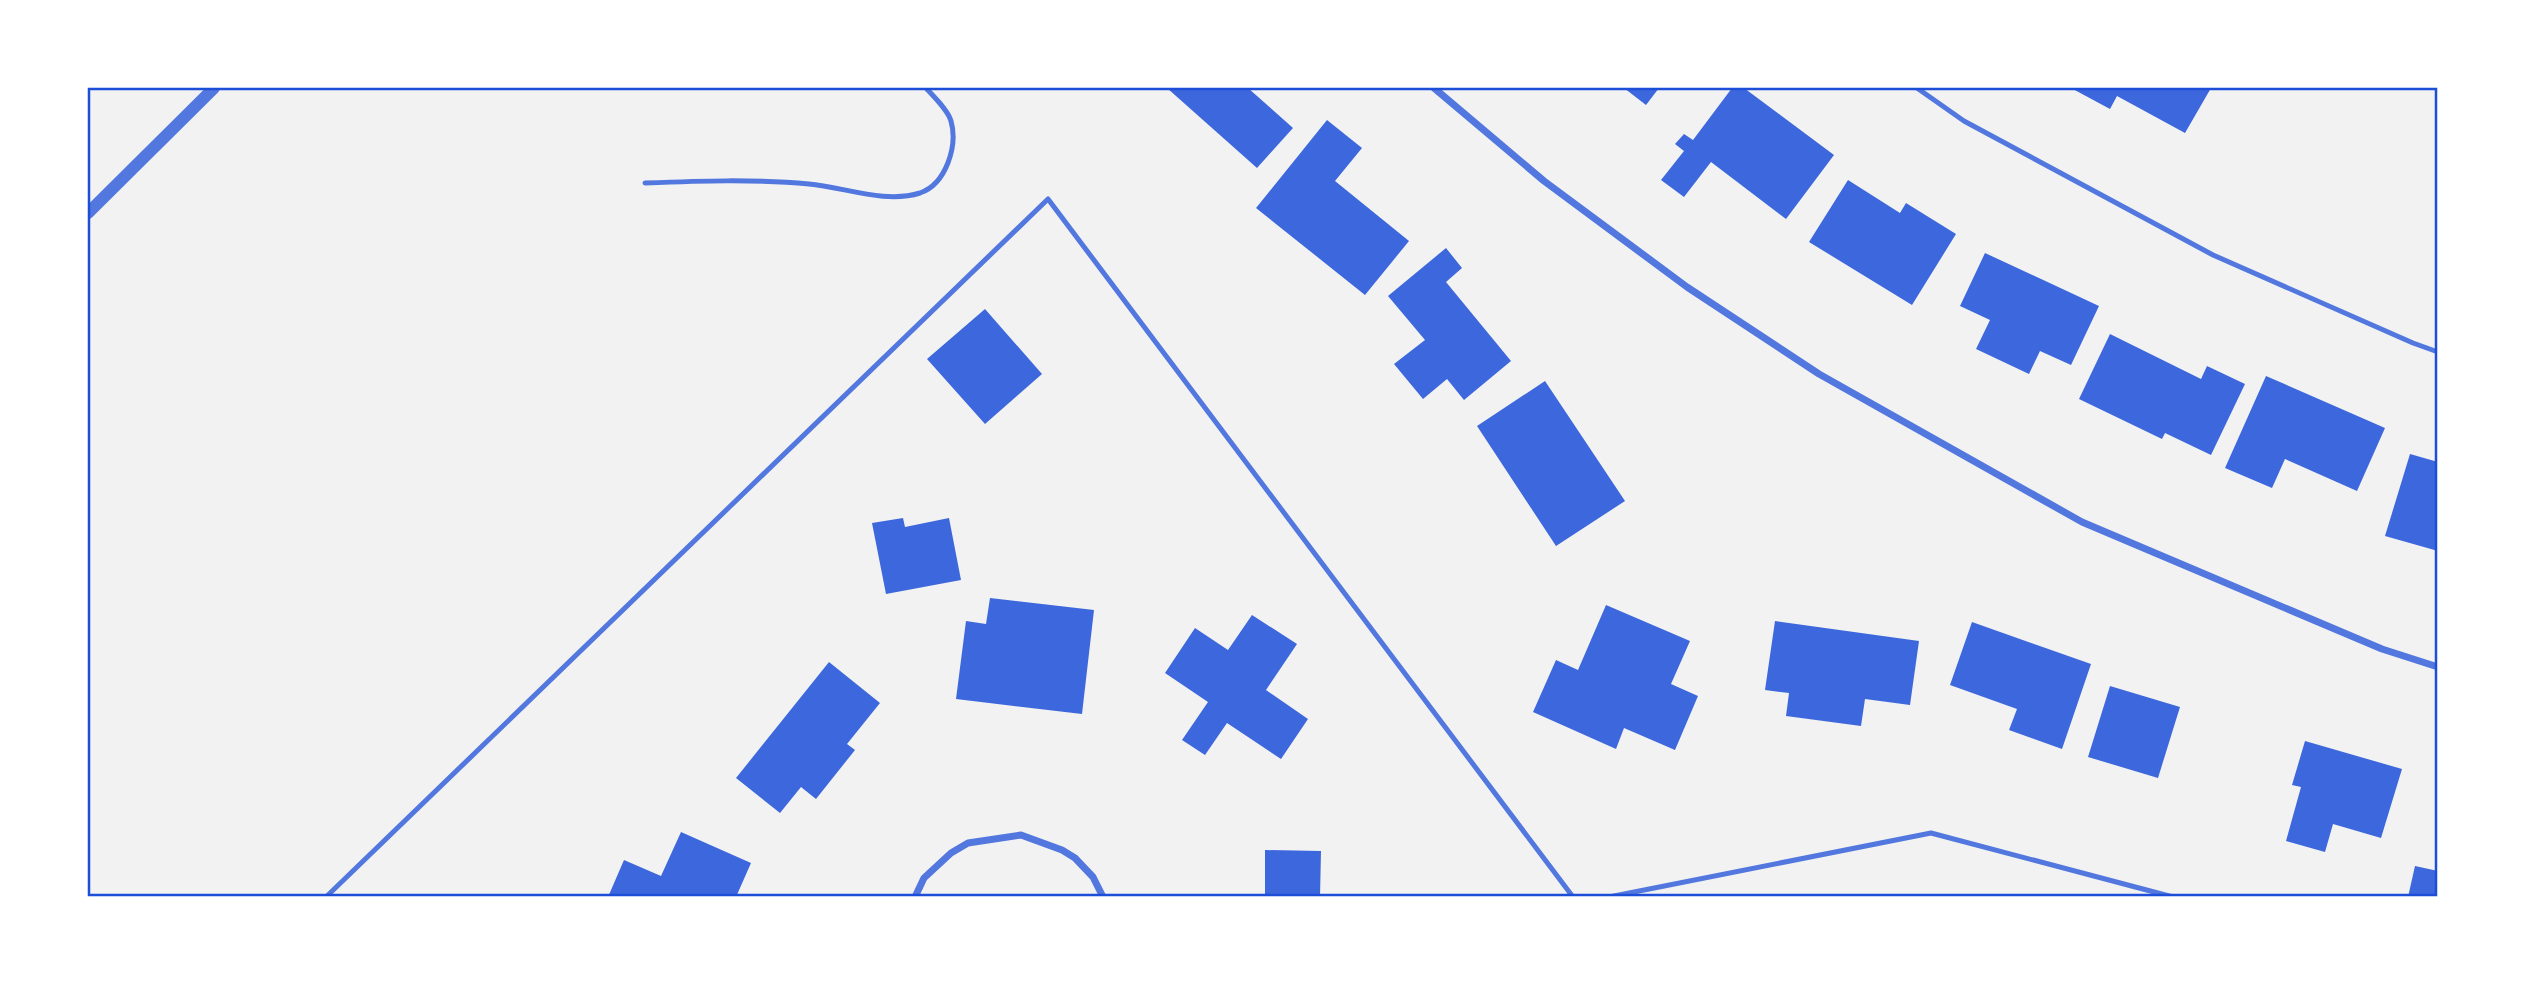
<svg xmlns="http://www.w3.org/2000/svg" width="2525" height="984" font-family="Mulish,sans-serif">
	<style>
		.building { fill: #3d67dc }
		.lines { fill: none; stroke-linecap: round; stroke-linejoin: round }
		.service { stroke: #5277de; stroke-width: 5 }
		.minor { stroke: #5277de; stroke-width: 7 }
		.tertiary { stroke: #5277de; stroke-width: 12 }
		.neatline { fill: none; stroke: #1d4ed8; stroke-width: 2.5 }
	</style>
	<rect width="100%" height="100%" fill="#f2f2f2"/>
	<!-- building -->
	<path class="building" d="M1167,88H1248L1293,128L1257,168Z
		M1624,88H1659L1646,105Z
		M1732,88H1744L1834,155L1786,219L1711,162L1684,197L1661,180L1684,151L1675,144L1684,134L1693,140Z
		M2071,88H2211L2185,133L2117,96L2110,109Z
		M1327,120L1362,148L1335,181L1409,241L1365,295L1256,208Z
		M1848,180L1900,213L1906,203L1956,234L1912,305L1809,242Z
		M1446,248L1462,268L1446,282L1511,361L1464,400L1447,379L1423,399L1394,364L1425,340L1388,296Z
		M1985,253L2099,306L2071,365L2040,351L2029,374L1976,349L1990,320L1960,306Z
		M985,309L1042,374L985,424L927,359Z
		M2110,334L2201,379L2207,366L2245,384L2211,455L2165,433L2162,439L2079,399Z
		M2266,376L2385,428L2357,491L2285,459L2272,488L2225,468Z
		M1545,381L1625,501L1556,546L1477,426Z
		M2410,454L2438,462V551L2385,536Z
		M903,518L905,527L949,518L961,580L886,594L872,523Z
		M990,598L1094,610L1082,714L956,699L966,621L986,624Z
		M1606,605L1690,641L1671,684L1698,696L1675,750L1624,728L1616,749L1533,712L1556,660L1578,670Z
		M1252,615L1297,644L1266,690L1308,719L1281,759L1227,723L1205,755L1182,740L1208,702L1165,673L1195,628L1228,650Z
		M1775,621L1919,641L1910,705L1865,699L1861,726L1786,716L1789,693L1765,690Z
		M1972,622L2091,664L2062,749L2009,730L2017,709L1950,685Z
		M829,662L880,703L847,744L855,750L816,799L801,787L780,813L736,778Z
		M2110,686L2180,707L2158,778L2088,757Z
		M2305,741L2402,769L2381,838L2333,824L2325,852L2286,841L2301,787L2292,785Z
		M681,832L751,863L736,897H608L624,860L661,876Z
		M1265,850L1321,851L1320,897H1265Z
		M2415,866L2438,871V897H2408Z"/>
	<g class="lines">
		<!-- service -->
		<path class="service" d="M1917,88L1964,121L2213,255L2413,343L2438,352
			M645,183C699,181 754,179 809,184C844,187 885,204 920,193C946,184 958,146 951,121C948,110 934,97 926,88
			M326,897L1048,199L1573,897
			M1609,897L1931,833L2173,897"/>
		<!-- minor -->
		<path class="minor" d="M1434,88L1544,181L1687,287L1819,374L2082,522L2382,649L2438,667
			M915,897L924,878L951,853L968,843L1021,835L1062,850L1075,858L1093,877L1103,897"/>
		<!-- tertiary -->
		<path class="tertiary" d="M88,213L214,88"/>
	</g>
	<!-- border -->
	<rect width="2525" height="984" fill="none" stroke="#ffffff" stroke-width="178"/>
	<rect x="89" y="89" width="2347" height="806" class="neatline"/>
</svg>
